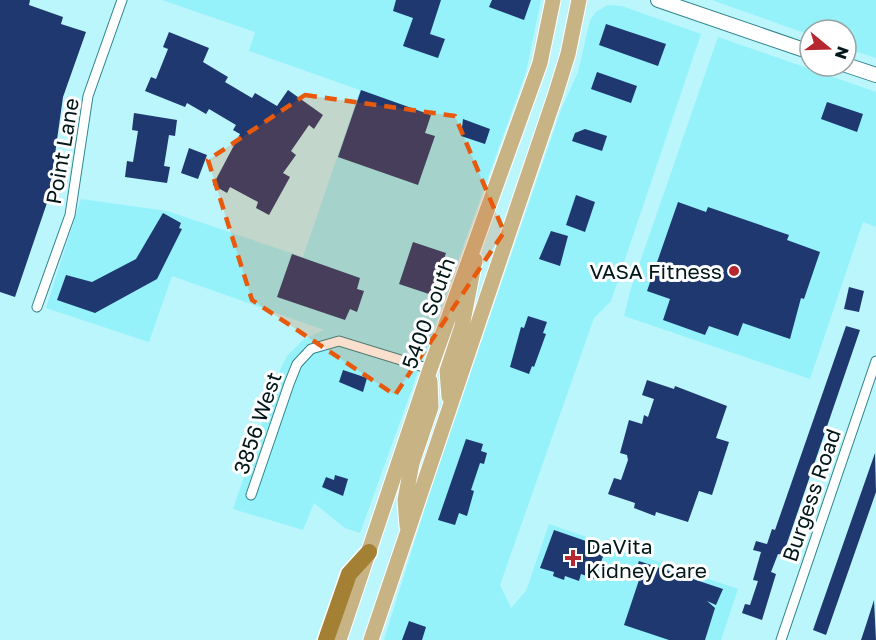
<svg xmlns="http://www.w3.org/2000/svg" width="876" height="640" font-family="'Golos Text',sans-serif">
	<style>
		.built { fill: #95f1fa }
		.building { fill: #1f386f }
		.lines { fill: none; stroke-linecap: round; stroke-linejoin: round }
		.street-casing { stroke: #2f848c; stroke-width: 11 }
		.secondary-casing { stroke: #2f848c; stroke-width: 16 }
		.primary-casing { stroke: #fff; stroke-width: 17 }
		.highway-casing { stroke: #fff; stroke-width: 19 }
		.street { stroke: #fff; stroke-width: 9 }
		.secondary { stroke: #fff; stroke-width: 14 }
		.primary { stroke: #c8b385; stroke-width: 15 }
		.highway { stroke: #a48034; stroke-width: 16 }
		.marked { fill: #e8590c; fill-opacity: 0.2; stroke: #e8590c; stroke-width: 4.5; stroke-dasharray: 12 8; stroke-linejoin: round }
		.poi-dot { fill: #b7272f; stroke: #fff; stroke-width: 2 }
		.labels { text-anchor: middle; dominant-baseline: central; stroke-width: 6; stroke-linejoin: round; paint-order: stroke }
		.street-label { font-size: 21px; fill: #011719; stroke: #fff }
		.poi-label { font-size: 21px; fill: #011719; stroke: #fff; text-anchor: end }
	</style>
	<rect width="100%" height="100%" fill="#bbf6fc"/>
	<!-- built -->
	<path class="built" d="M162,0H541L526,72L360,533L345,528L314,503L303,530L233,509L280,370L287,356L304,339L324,330L172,276L149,342L46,308L81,199L167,211L303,257L360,90L249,51L255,32Z
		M712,0H876V58L846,48V30H810V35Z
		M608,5L622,6L701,34L611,301L594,318L500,585L511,608L526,591L549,524L738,589L721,640H384L430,492L539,174L561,110L578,72L590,20L597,11Z
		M718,37L876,92V227L863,222L810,379L624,316L631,288Z"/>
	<!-- building -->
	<path class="building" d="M0,0H30L29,5L63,17L61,24L86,32L63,97L49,197L15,297L0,292Z
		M396,0H441L430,34L445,39L438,58L403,46L413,18L393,11Z
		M492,0H531L524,20L489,7Z
		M606,24L666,44L658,66L599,45Z
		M169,32L209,48L203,62L228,77L225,82L252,98L255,93L277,106L288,90L323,115L314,129L309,125L291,151L296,155L283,173L290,177L269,215L256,208L258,202L230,187L227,193L213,185L240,134L233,130L236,125L209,109L206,114L187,103L185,107L145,91L151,77L156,79L168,49L163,47Z
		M597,72L637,86L631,103L591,89Z
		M361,90L431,115L425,133L435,136L418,185L338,157Z
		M827,102L863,114L857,132L821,119Z
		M134,113L177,120L175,136L169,135L164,166L170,167L167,183L125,177L127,161L133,162L138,131L132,130Z
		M463,119L490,129L485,144L461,136Z
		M585,129L607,136L602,151L572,141L575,133Z
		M189,148L207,155L198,179L181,173Z
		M576,195L595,202L585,232L566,225Z
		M678,202L706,212L708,207L789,235L787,240L820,252L804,299L801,298L790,339L743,323L738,336L709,326L705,335L663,320L670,299L647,291Z
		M163,213L181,223L179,228L182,229L157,279L95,313L57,300L66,275L92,282L136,259Z
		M551,231L568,236L560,266L539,259Z
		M413,242L446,253L432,295L399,284Z
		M292,254L360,278L357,289L364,291L357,312L350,309L345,320L277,297Z
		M849,287L864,291L859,312L844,309Z
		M528,316L547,322L543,333L546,334L534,367L532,366L529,374L510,367L521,327L524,328Z
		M846,326L860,330L783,555L778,554L771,572L776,574L762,620L742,613L745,604L750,605L758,581L753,580L761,552L753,550L756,541L767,544L772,529L775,530Z
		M343,370L367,378L363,392L339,382Z
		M647,380L674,389L675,386L727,406L716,438L729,442L712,495L699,491L688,522L656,512L655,516L634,508L635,503L608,494L614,478L621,480L628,460L627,455L620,453L629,420L642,424L644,415L648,417L654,399L642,395Z
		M466,439L483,444L481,451L487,453L484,464L480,463L471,490L474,491L467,516L459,513L455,525L438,520Z
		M875,453L876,492L826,635L813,630Z
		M335,475L348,479L343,496L322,487L326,477L334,480Z
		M554,530L606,548L595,579L581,574L579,581L565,576L564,580L553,576L554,572L540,568Z
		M639,561L723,589L716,605L707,601L715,608L705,640H669L624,625L641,574L635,572Z
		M874,600L876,640H861L866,625Z
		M409,621L426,627L422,640H402Z"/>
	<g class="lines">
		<defs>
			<path id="street" d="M37,307L70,215L88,96L122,0
				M251,495L289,384L297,364L311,349L339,341L430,369
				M781,640L876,361"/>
			<path id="secondary" d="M658,0L810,52
				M846,65L876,75"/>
			<path id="primary" d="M449,397L447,371L462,326L475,260
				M407,526L405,500L412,463L431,407L430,381
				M339,640L430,369L540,63L553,0
				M371,640L555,96L568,54L579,0"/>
			<path id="highway" d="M326,640L349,574L369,552"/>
		</defs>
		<!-- street casing -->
		<use href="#street" class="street-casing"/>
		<!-- secondary casing -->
		<use href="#secondary" class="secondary-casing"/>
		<!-- primary casing -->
		<use href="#primary" class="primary-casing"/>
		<!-- highway casing -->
		<use href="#highway" class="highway-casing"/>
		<!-- street -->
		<use href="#street" class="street"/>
		<!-- secondary -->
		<use href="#secondary" class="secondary"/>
		<!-- primary -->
		<use href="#primary" class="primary"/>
		<!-- highway -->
		<use href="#highway" class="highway"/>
	</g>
	<!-- marked area -->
	<path class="marked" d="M305,95L455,116L504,232L395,395L252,300L208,160Z"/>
	<!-- markers -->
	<g class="poi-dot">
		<circle cx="734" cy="271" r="6"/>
		<path d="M570 549h6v6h6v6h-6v6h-6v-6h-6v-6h6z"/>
	</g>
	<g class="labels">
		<!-- street labels -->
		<g class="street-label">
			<text transform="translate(62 151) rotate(-80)">Point Lane</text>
			<text transform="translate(428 313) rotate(-70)">5400 South</text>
			<text transform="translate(257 423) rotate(-71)">3856 West</text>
			<text transform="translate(811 495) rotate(-71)">Burgess Road</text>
		</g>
		<!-- poi labels -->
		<g class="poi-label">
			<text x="722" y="271">VASA Fitness</text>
			<text x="586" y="546" text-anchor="start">DaVita<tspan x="586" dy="24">Kidney Care</tspan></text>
		</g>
	</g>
	<!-- north arrow -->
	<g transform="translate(828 48) rotate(109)"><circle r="28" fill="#ffffff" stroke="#99a2a3" stroke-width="1.5"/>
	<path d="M0-4.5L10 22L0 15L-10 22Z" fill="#b7272f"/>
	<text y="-9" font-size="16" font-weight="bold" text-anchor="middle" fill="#011719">N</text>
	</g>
</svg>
